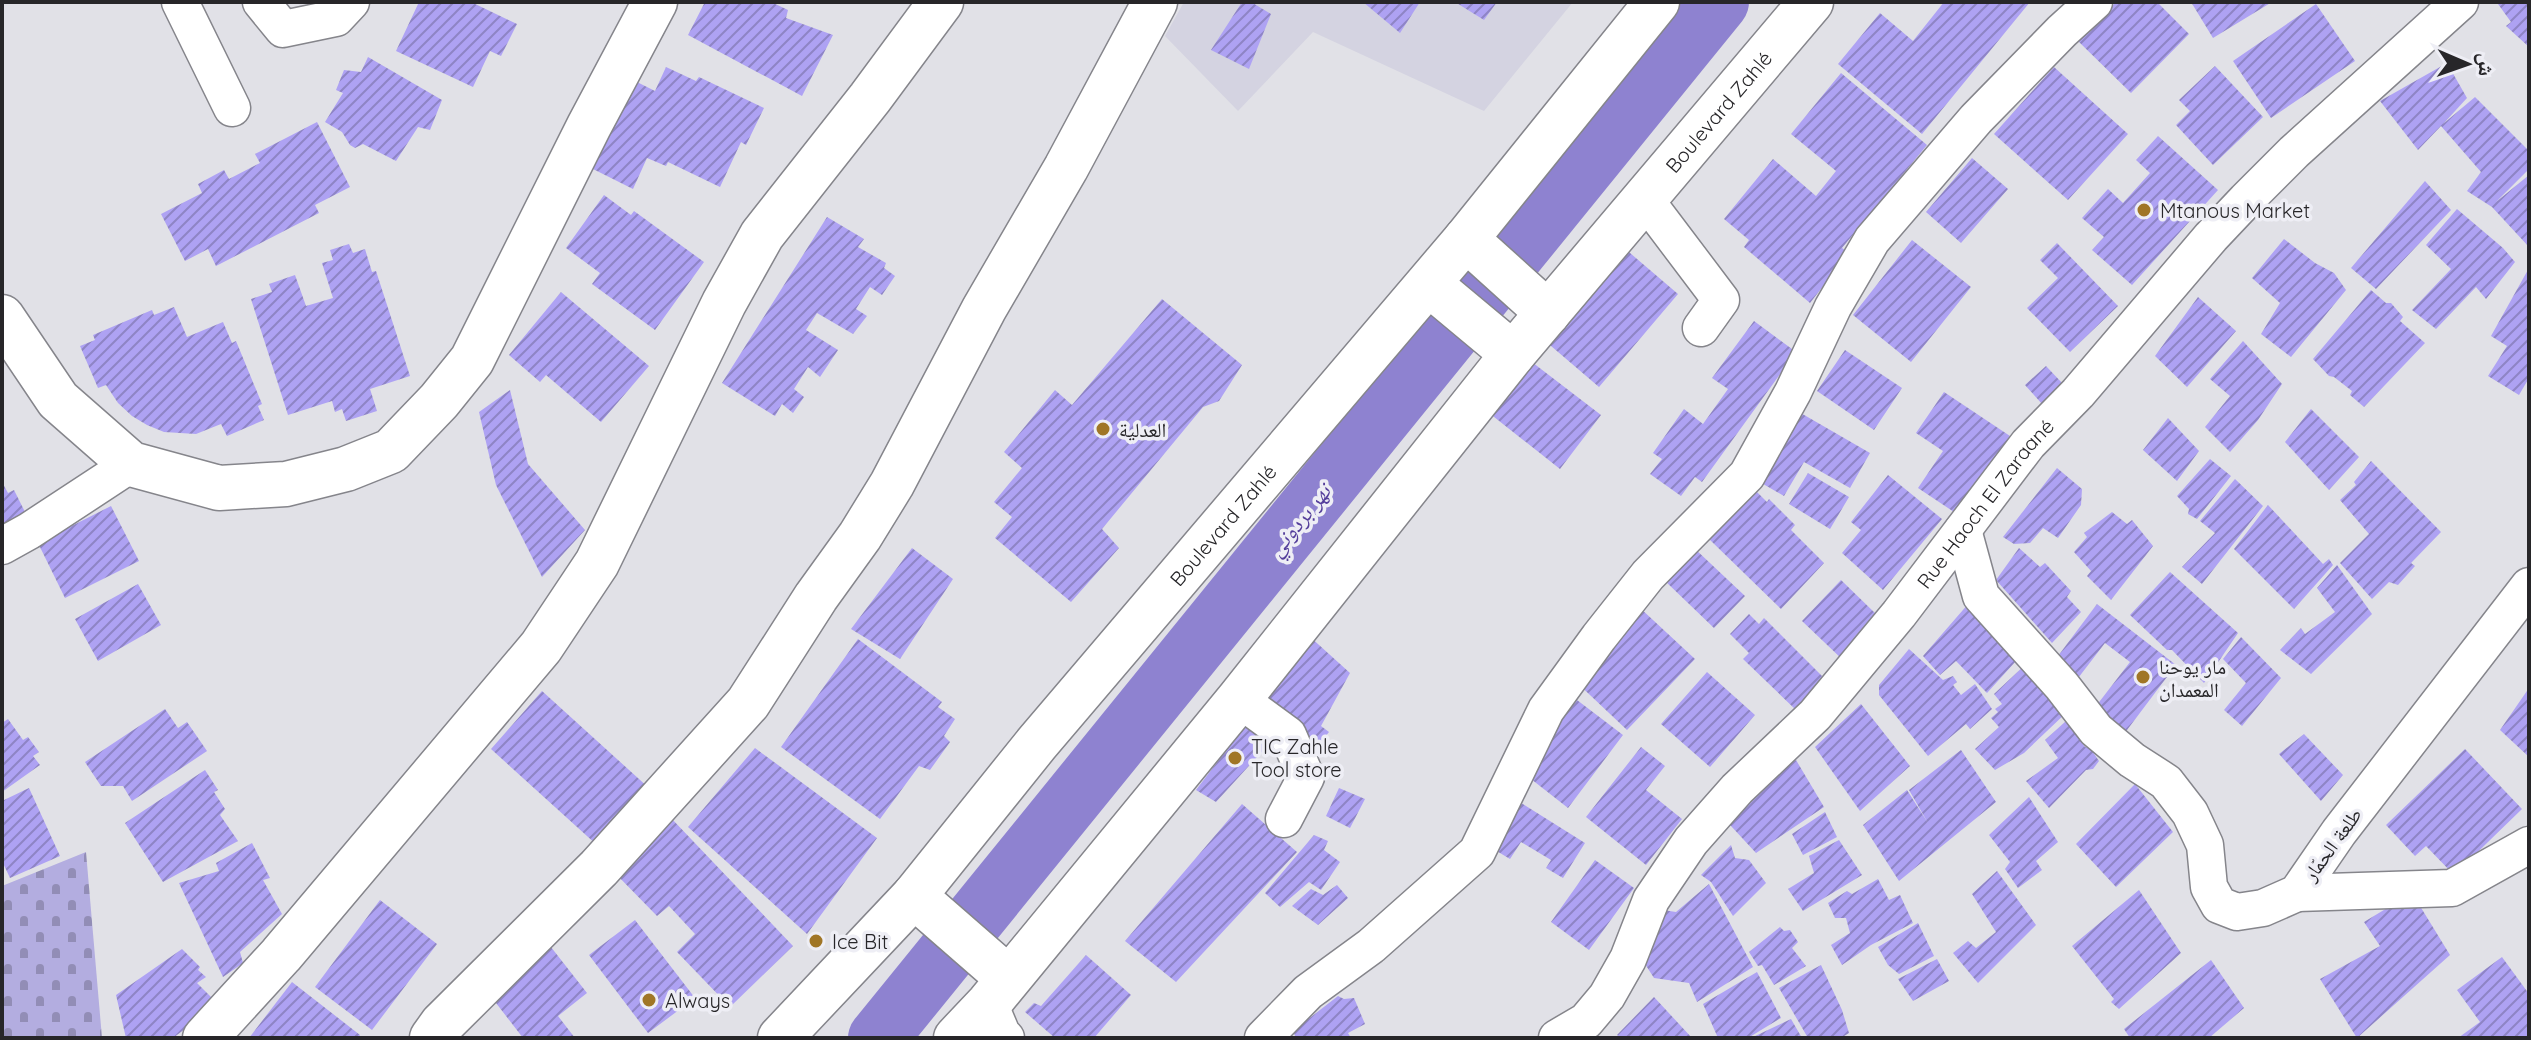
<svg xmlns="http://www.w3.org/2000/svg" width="2531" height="1040" font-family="Quicksand,'Noto Naskh Arabic',sans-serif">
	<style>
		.built { fill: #d4d3e1 }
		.cemetery { fill: url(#cemetery-stones) }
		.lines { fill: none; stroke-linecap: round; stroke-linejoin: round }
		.river { stroke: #8e82d0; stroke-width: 60 }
		.building { fill: url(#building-hatch) }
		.street-casing { stroke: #85858b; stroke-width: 39 }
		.secondary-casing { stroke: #85858b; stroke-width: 47 }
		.highway-casing { stroke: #85858b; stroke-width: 47 }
		.street { stroke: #fff; stroke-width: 36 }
		.secondary { stroke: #fff; stroke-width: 44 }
		.highway { stroke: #fff; stroke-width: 44 }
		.poi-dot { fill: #a07626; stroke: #eeeef5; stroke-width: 3 }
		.labels { text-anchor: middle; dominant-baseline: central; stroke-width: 7; stroke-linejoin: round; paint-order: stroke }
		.street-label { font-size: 20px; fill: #272629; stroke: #eeeef5 }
		.poi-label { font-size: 20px; fill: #272629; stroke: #eeeef5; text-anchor: start }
		.water-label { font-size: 22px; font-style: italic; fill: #543e9b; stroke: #eeeef5 }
	</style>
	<defs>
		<pattern id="cemetery-stones" width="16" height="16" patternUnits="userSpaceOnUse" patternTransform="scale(2)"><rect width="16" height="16" fill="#b3ade0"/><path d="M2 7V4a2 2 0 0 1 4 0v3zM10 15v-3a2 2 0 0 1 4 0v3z" fill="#928db6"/></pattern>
		<pattern id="building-hatch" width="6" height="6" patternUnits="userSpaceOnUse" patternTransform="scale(2)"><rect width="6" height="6" fill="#aea2f3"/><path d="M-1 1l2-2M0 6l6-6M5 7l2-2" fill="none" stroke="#8e84c5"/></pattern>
	</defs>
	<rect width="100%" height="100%" fill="#e1e1e7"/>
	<!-- built -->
	<path class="built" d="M1184,2H1573L1484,111L1313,32L1238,111L1165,36Z"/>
	<!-- cemetery -->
	<path class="cemetery" d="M86,852L102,1038H2V886Z"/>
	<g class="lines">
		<!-- river -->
		<path class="river" d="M878,1038L1719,2"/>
	</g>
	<!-- building -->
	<path class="building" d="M419,2H471L517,24L501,56L490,51L473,87L396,51Z
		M705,2H771L788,10L786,18L833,35L802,96L688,35Z
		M1242,2H1251L1271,14L1249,69L1211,50Z
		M1363,2H1420L1400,33Z
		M1455,2H1497L1484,20Z
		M1944,2H2030L1922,134L1838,64L1880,13L1913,41Z
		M2116,2H2157L2189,34L2131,93L2078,41Z
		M2191,2H2272L2213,38Z
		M2501,2H2529V47L2506,26L2511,22L2498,4Z
		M2316,4L2355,61L2271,118L2233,61Z
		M368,57L442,100L430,130L418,127L396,161L363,144L355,148L350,145L342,132L325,122L343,93L336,90L344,70L361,72Z
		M2447,63L2467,98L2443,124L2475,97L2529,151V169L2496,202L2529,175V247L2492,207L2467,191L2481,172L2441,126L2418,150L2380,101Z
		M2215,66L2263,117L2213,165L2176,125L2190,111L2179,100Z
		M666,67L696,81L699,77L764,108L746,145L741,142L720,187L668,162L666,166L647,158L633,189L593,169L635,81L655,91Z
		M2054,67L2128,134L2068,200L1994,134Z
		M1841,73L1927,145L1842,248L1849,253L1810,303L1744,247L1749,240L1724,219L1773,159L1816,196L1836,171L1791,134Z
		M317,122L350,187L315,205L319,213L216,266L208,249L185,261L161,214L202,193L198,184L224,170L229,179L260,163L255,154Z
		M2158,136L2218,190L2132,285L2092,250L2104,237L2082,218L2108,189L2123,203L2150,173L2136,160Z
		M1972,158L2008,189L1961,243L1926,212Z
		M2425,181L2451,210L2376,289L2351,268Z
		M604,195L631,215L634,211L704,262L655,330L592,284L600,273L566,248Z
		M2457,209L2503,248L2515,262L2486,299L2476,287L2436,329L2412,310L2451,269L2426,245Z
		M827,217L864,239L858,247L886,263L884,268L895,276L882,295L870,287L856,309L867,316L853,334L817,313L806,330L838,350L820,377L808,367L794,389L804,397L793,413L782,404L775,416L722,383Z
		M2284,239L2315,263L2334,273L2346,290L2291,357L2261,334L2280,303L2252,278Z
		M1912,240L1971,287L1911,362L1853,315Z
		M1616,241L1678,294L1599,387L1537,334Z
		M2057,243L2118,306L2070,352L2027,308L2058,278L2040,260Z
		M349,244L353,253L365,249L372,272L376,271L410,376L370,389L377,411L346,421L342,409L335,412L332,401L288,415L251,299L272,292L269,284L295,275L306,306L333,298L322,263L333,260L330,250Z
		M2529,268V378L2519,395L2488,376L2507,346L2491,336Z
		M2371,290L2386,303H2391L2403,317L2400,321L2425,343L2364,407L2350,395L2352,391L2334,377L2329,376L2313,359Z
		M561,292L649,366L601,422L546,375L540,382L509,355Z
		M2198,297L2236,331L2187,387L2155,356Z
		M1162,299L1242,365L1219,401L1203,407L1102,529L1119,548L1071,602L995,538L1012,517L994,502L1022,468L1004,452L1055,390L1072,405Z
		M174,307L187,337L223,322L232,343L236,341L262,404L258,406L264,420L227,436L221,424L196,434L164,432L147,425L132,416L118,403L106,385L98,388L80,346L95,340L93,335L152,310L154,315Z
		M1754,321L1796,352L1702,482L1695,477L1681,496L1650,474L1662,459L1653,453L1684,409L1703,424L1728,389L1712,378Z
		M2243,341L2282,384L2258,420L2230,452L2205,427L2230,396L2210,379Z
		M1845,350L1902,388L1874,430L1817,391Z
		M1524,356L1601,415L1560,469L1484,409Z
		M2046,366L2063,384L2042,404L2025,385Z
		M510,390L528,464L585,530L542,577L496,485L479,412Z
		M1944,392L2010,436L1957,514L1918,488L1943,451L1916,433Z
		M2311,409L2359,457L2329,490L2285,442Z
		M1799,412L1870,453L1850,488L1804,462L1784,496L1758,481Z
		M2168,418L2199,451L2177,481L2143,450Z
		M2210,459L2231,476L2197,519L2188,514L2189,509L2177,496Z
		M2371,461L2441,532L2411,563L2415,566L2398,585L2389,582L2372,599L2340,563L2369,534L2340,500L2356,485L2354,482Z
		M2057,468L2082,489L2081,505L2058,538L2043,528L2030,543L2014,544L2003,537Z
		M1808,473L1849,497L1830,529L1789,504Z
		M1888,475L1942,519L1883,590L1842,553L1861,530L1851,522Z
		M2235,479L2263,506L2202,584L2182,567L2215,533L2200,521Z
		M2,482L8,493L14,490L30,522L2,536Z
		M1755,490L1767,502L1769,499L1795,525L1791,530L1824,563L1781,609L1708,538Z
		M2268,505L2323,564L2329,559L2333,565L2294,609L2234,549Z
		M111,506L139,561L65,598L38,543Z
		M2112,512L2127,524L2132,520L2153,546L2111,600L2087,576L2091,571L2074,552L2087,537L2084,533Z
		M1693,547L1745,596L1714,628L1663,579Z
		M912,548L953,579L900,659L851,629Z
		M2019,548L2040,567L2045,563L2071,591L2067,597L2081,612L2052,643L1996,580Z
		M2337,565L2372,614L2311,674L2280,650L2301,628L2305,634L2335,612L2317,588Z
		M2170,572L2238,633L2204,683L2172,650H2167L2130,615Z
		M1841,580L1877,615L1860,633L1865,638L1844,661L1802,621Z
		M138,584L161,625L98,661L75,619Z
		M1969,603L2016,661L1987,693L1956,661L1940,675L1923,656Z
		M2097,604L2176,665L2124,734L2093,710L2130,662L2105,643L2072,686L2049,668Z
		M1639,607L1695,659L1627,730L1572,678Z
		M1749,614L1759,624L1764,618L1825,679L1796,710L1743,659L1749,653L1730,634Z
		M1308,635L1350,673L1321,726L1329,732L1317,747L1259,695Z
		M2241,637L2281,678L2242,726L2224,710L2246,683L2223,659Z
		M858,639L942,702L938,707L955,719L944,736L950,742L930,770L919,766L880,819L781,747Z
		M1909,649L1943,680L1953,676L1957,682L1953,685L1961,695L1975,684L1992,709L1970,729L1966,724L1928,756L1879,695V685Z
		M2026,664L2067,712L2024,753L1995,770L1975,749L1999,727L1991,718L1998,712L1995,709L2002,704L1994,694Z
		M1707,672L1755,715L1710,767L1661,724Z
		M2529,688V757L2500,730Z
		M542,691L650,789L598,846L491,749Z
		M1577,700L1623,735L1568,808L1522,772Z
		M1861,704L1910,766L1860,811L1815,747Z
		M165,709L178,728L187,722L207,751L132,801L123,786H101L85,762Z
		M8,719L23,740L28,737L39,752L33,756L40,765L2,792V723Z
		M1250,719L1278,734L1216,802L1196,790Z
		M2066,721L2085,747L2090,748L2099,761L2093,769L2086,770L2049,808L2026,781L2058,758L2045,740Z
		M2304,734L2343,775L2321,801L2279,754Z
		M1641,747L1665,766L1646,790L1682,819L1646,865L1586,817Z
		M755,748L877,838L807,934L688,827Z
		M2465,749L2522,809L2454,875L2426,846L2415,856L2386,825Z
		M1961,750L1996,802L1899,881L1863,825L1907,790L1928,823L1909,790Z
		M1796,760L1824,807L1756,853L1719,813Z
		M205,770L218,790L214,792L225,809L220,815L238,841L163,882L125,823Z
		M2135,784L2173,832L2116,887L2076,844Z
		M29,788L60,856L10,878L2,861V801Z
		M1339,788L1365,799L1350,828L1326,816Z
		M2029,797L2058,842L2036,861L2042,870L2018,888L2005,869L2010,862L1989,835Z
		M1518,801L1585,843L1563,878L1546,868L1551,860L1521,842L1510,859L1490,847Z
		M1242,804L1297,852L1176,982L1125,941Z
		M1825,812L1837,837L1803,855L1792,834Z
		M671,818L793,946L730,1007L677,952L695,934L669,906L657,916L614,872Z
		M1314,835L1328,841L1324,850L1340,862L1321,890L1309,882L1280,907L1265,893Z
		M1839,840L1862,875L1803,911L1788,889L1814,873L1809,856Z
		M252,843L270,878L263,880L282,914L240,952L243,963L223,977L179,883L219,871L216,863Z
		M1731,845L1735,858L1749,860L1766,883L1733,916L1711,882L1701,875Z
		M1595,860L1634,888L1589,950L1551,922Z
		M1997,871L2036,925L1978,983L1953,953L1968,941L1976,948L1996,932L1972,894Z
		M1878,879L1889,900L1900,895L1913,923L1871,945L1842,965L1831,945L1850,933L1846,918H1835L1828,903L1847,891L1852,894Z
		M1709,884L1753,967L1697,1002L1689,983L1654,978L1645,964L1663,910L1676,912Z
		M1337,885L1348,898L1318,925L1292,906L1311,889L1323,895Z
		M2139,890L2181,953L2119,1009L2111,1002L2114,999L2072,946Z
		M2412,893L2450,955L2357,1038L2320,979L2380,946L2364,922Z
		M380,900L437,944L372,1030L315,987Z
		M635,920L695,998L648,1033L589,955Z
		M1918,923L1934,956L1899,974L1888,965L1878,947Z
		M1780,927L1784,931L1790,930L1798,942L1792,948L1806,966L1774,985L1762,965L1758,966L1749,952Z
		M547,942L587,993L558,1016L575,1038H523L486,990Z
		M182,949L200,967L198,970L206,977L197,983L218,1004L173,1038H126L116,995Z
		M1086,955L1131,995L1094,1038H1055L1025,1012L1034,1003L1041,1006Z
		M2502,957L2529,994V1035L2524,1038H2458L2480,1022L2457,990Z
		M1937,959L1949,981L1913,1001L1898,979Z
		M2211,960L2244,1008L2209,1038H2130L2124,1029Z
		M1821,965L1842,1010L1849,1033L1841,1038H1808L1779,988Z
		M1757,972L1781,1018L1748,1038H1718L1703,1004Z
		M292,982L360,1035L358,1038H249Z
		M1338,996L1344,999L1354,998L1365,1024L1348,1033L1351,1038H1296L1293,1031Z
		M1654,997L1692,1038H1621L1617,1035Z
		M1791,1019L1802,1038H1751Z"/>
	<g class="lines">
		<defs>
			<g id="street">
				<path d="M180,2L232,108"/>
				<path d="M261,2L283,29L336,18L351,2"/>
				<path d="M1644,198L1721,300L1701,328"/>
				<path d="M1963,530L1981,596L2062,686L2096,730L2132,760L2166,782L2190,813L2205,845L2209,887L2219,905L2237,912L2263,908L2297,893L2339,832L2529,586"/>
				<path d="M2,546L29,531L131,464"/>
				<path d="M1239,699L1288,735L1306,777L1284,819"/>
				<path d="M2297,893L2452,888L2529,845"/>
				<path d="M989,1003L1002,1034L1006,1038"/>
				<path d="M1263,1038L1308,992L1371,946L1477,852L1546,710L1599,637L1648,575L1747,475L1793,392L1833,307L1872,240L1976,119L2062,31L2094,2"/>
				<path id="s1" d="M1557,1038L1586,1021L1607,996L1628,959L1651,900L1691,841L1737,789L1815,715L1899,614L2028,444L2078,393L2211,237L2246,200L2294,152L2460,2"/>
			</g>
			<path id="secondary" d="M2,317L58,400L131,464L219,488L286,484L346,469L391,451L439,401L472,360L589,126L655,2
				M205,1038L281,955L541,647L597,563L724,303L762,235L870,98L941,2
				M432,1038L442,1024L599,868L748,703L816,597L860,536L892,484L984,309L1066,168L1155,2"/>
			<g id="highway">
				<path d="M1466,239L1548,313"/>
				<path d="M1429,284L1513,354"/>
				<path d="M914,896L1008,978"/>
				<path id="s2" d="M780,1038L914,896L1037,743L1466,239L1657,2"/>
				<path id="s3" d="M956,1038L989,1003L1239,699L1513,354L1811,2"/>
			</g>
		</defs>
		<!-- street casing -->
		<use href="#street" class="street-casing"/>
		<!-- secondary casing -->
		<use href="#secondary" class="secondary-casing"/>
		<!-- highway casing -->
		<use href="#highway" class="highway-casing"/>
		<!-- street -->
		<use href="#street" class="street"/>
		<!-- secondary -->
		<use href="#secondary" class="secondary"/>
		<!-- highway -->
		<use href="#highway" class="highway"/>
	</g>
	<!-- markers -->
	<g class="poi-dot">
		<circle cx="2144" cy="210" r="8"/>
		<circle cx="1103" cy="429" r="8"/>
		<circle cx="2143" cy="677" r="8"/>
		<circle cx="1235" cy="758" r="8"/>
		<circle cx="816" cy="941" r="8"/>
		<circle cx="649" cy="1000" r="8"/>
	</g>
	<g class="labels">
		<!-- street labels -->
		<g class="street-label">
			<text stroke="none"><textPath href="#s3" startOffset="1200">Boulevard Zahlé</textPath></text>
			<text stroke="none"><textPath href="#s1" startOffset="692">Rue Haoch El Zaraané</textPath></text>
			<text stroke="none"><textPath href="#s2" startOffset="678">Boulevard Zahlé</textPath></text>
			<text transform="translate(2332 844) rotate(-54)">طلعة الحمّار</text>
		</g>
		<!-- poi labels -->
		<g class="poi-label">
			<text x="2160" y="210">Mtanous Market</text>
			<text x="1119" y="429">العدلية</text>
			<text x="2159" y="666">مار يوحنا<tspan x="2159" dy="23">المعمدان</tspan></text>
			<text x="1251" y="746">TIC Zahle<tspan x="1251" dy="23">Tool store</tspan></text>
			<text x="832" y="941">Ice Bit</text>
			<text x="665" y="1000">Always</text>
		</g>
		<!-- water labels -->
		<g class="water-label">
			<text transform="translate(1299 520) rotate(-51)">نهر بردوني</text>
		</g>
	</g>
	<!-- border -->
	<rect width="2531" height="1040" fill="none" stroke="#272629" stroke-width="8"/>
	<!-- north arrow -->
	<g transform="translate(2467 64) rotate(92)" stroke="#eeeef5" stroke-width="6" paint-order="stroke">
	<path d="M0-6L14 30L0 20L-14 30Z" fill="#272629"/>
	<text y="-12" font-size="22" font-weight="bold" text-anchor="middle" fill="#272629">ش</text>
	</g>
</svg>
